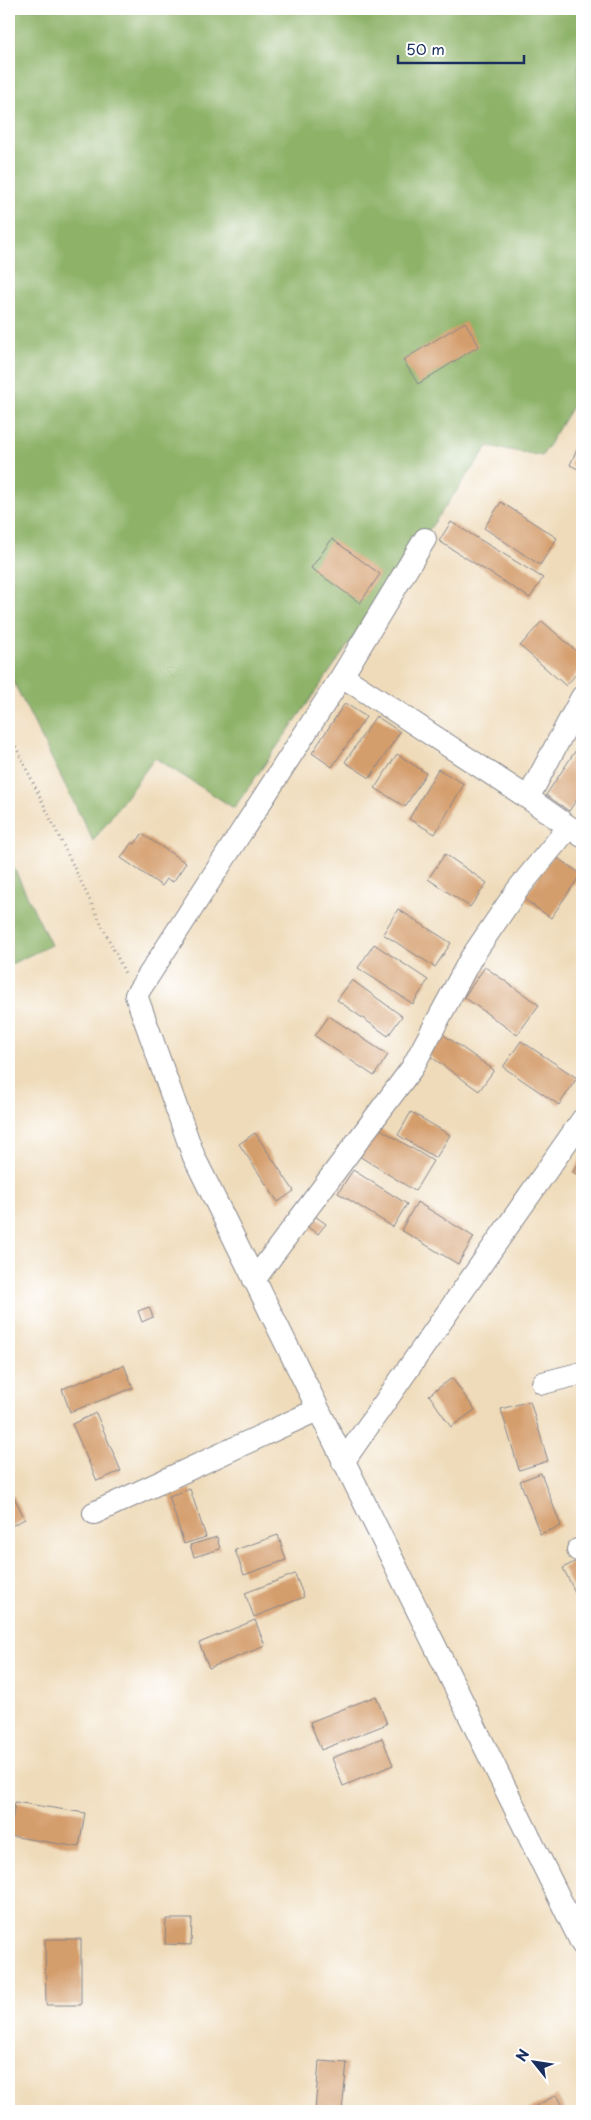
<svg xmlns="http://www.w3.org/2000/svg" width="591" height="2120" font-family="'Playpen Sans',sans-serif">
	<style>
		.forest { fill: #8db268; stroke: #547063 }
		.building { fill: #d49d6c }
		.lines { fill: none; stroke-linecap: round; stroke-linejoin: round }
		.minor-casing { stroke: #85858c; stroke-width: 24 }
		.path { stroke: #85858c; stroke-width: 3; stroke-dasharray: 1 4; stroke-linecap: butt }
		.minor { stroke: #fff; stroke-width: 22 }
	</style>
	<rect width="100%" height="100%" fill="#fff"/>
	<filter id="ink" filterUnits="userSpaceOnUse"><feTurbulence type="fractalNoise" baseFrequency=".02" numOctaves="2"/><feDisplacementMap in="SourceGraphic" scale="10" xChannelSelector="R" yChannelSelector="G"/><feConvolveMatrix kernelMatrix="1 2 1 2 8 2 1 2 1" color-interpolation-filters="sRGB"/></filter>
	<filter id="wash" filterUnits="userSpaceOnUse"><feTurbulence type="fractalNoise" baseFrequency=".0096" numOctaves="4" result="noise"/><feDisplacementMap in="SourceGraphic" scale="20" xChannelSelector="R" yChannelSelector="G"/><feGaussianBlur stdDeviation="1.12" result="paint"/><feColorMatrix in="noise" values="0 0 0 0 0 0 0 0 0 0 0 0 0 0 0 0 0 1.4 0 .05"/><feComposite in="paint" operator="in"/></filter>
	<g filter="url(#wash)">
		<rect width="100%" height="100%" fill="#efdbba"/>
		<!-- forest -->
		<path class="forest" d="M9,9H582L576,111L582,127V390L542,456L488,446L234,808L155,758L93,841L9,673Z
			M9,858L51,945L9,965Z"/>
		<g id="blocks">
			<!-- building -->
			<path class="building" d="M465,322L479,346L418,384L403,360Z
				M582,438V471L570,465Z
				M501,502L557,538L540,565L484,528Z
				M451,522L543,578L530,598L439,541Z
				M332,539L380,574L360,603L311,568Z
				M542,621L582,656V667L566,686L520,646Z
				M345,703L366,717L332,767L312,753Z
				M376,716L400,732L370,778L345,762Z
				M582,741V792L569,811L546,795Z
				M397,754L426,773L405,807L375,788Z
				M438,769L464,784L435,834L409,819Z
				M142,834L186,863L173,882L167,879L162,886L121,858L132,842L135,844Z
				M445,854L487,883L470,907L428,879Z
				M553,855L581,874L551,918L524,899Z
				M398,909L451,943L435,967L383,934Z
				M374,944L428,980L413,1004L358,968Z
				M485,967L539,1005L517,1035L464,997Z
				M352,980L402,1016L388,1036L337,1000Z
				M329,1016L388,1055L374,1076L315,1036Z
				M441,1033L494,1070L479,1091L427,1054Z
				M521,1041L577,1078L559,1105L503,1067Z
				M411,1112L450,1135L436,1158L398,1135Z
				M377,1127L433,1161L415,1191L359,1156Z
				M255,1133L294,1191L278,1202L239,1144Z
				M582,1157V1178L573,1172Z
				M353,1170L407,1204L393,1227L338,1193Z
				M417,1202L474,1237L458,1264L401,1230Z
				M308,1211L326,1224L318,1234L300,1222Z
				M149,1307L153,1317L142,1322L138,1311Z
				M124,1365L133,1388L70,1412L62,1389Z
				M452,1378L475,1410L451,1427L429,1395Z
				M530,1401L548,1461L519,1470L501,1409Z
				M96,1413L121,1471L97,1481L72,1424Z
				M541,1473L561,1526L540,1534L520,1481Z
				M190,1489L206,1537L184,1544L169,1496Z
				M13,1495L25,1519L9,1527V1497Z
				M278,1535L286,1560L244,1575L235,1550Z
				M217,1537L220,1549L194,1557L190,1545Z
				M582,1558V1606L563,1568Z
				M295,1574L304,1597L254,1617L245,1593Z
				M255,1620L265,1646L209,1668L199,1643Z
				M376,1696L387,1724L321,1750L310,1722Z
				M382,1738L393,1765L343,1786L332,1758Z
				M15,1802L85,1813L79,1847L10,1836Z
				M166,1919H192L191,1945L165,1944Z
				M45,1939H81V2005H46Z
				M319,2061L347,2063L342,2111H315Z
				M557,2095L566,2111H526Z"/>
		</g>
	</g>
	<g filter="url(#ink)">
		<use href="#blocks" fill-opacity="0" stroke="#85858c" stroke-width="1"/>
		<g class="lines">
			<defs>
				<path id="minor" d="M425,539L342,676L136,995L194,1157L582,1944
					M342,676L528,798L582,836
					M528,798L582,697
					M254,1280L412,1068L471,958L518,889L568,828
					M543,1383L582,1373
					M343,1462L582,1120
					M94,1513L317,1410
					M578,1550L582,1549"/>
			</defs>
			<!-- minor casing -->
			<use href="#minor" class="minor-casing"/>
			<!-- path -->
			<path class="path" d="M9,733L126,975"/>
			<!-- minor -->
			<use href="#minor" class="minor"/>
		</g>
	</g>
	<!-- margin -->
	<rect width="591" height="2120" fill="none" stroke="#fff" stroke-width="30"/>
	<!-- north arrow -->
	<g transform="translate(534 2062) rotate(300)" stroke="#ffffff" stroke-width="4" paint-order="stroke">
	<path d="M0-4L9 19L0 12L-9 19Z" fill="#1b2f5e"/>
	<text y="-8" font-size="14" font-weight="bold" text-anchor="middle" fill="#1b2f5e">N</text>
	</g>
	<!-- scale -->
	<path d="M398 55v8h126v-8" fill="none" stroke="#1b2f5e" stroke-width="2.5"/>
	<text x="406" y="55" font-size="15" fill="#1b2f5e" stroke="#ffffff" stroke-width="4" paint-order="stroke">50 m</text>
</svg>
